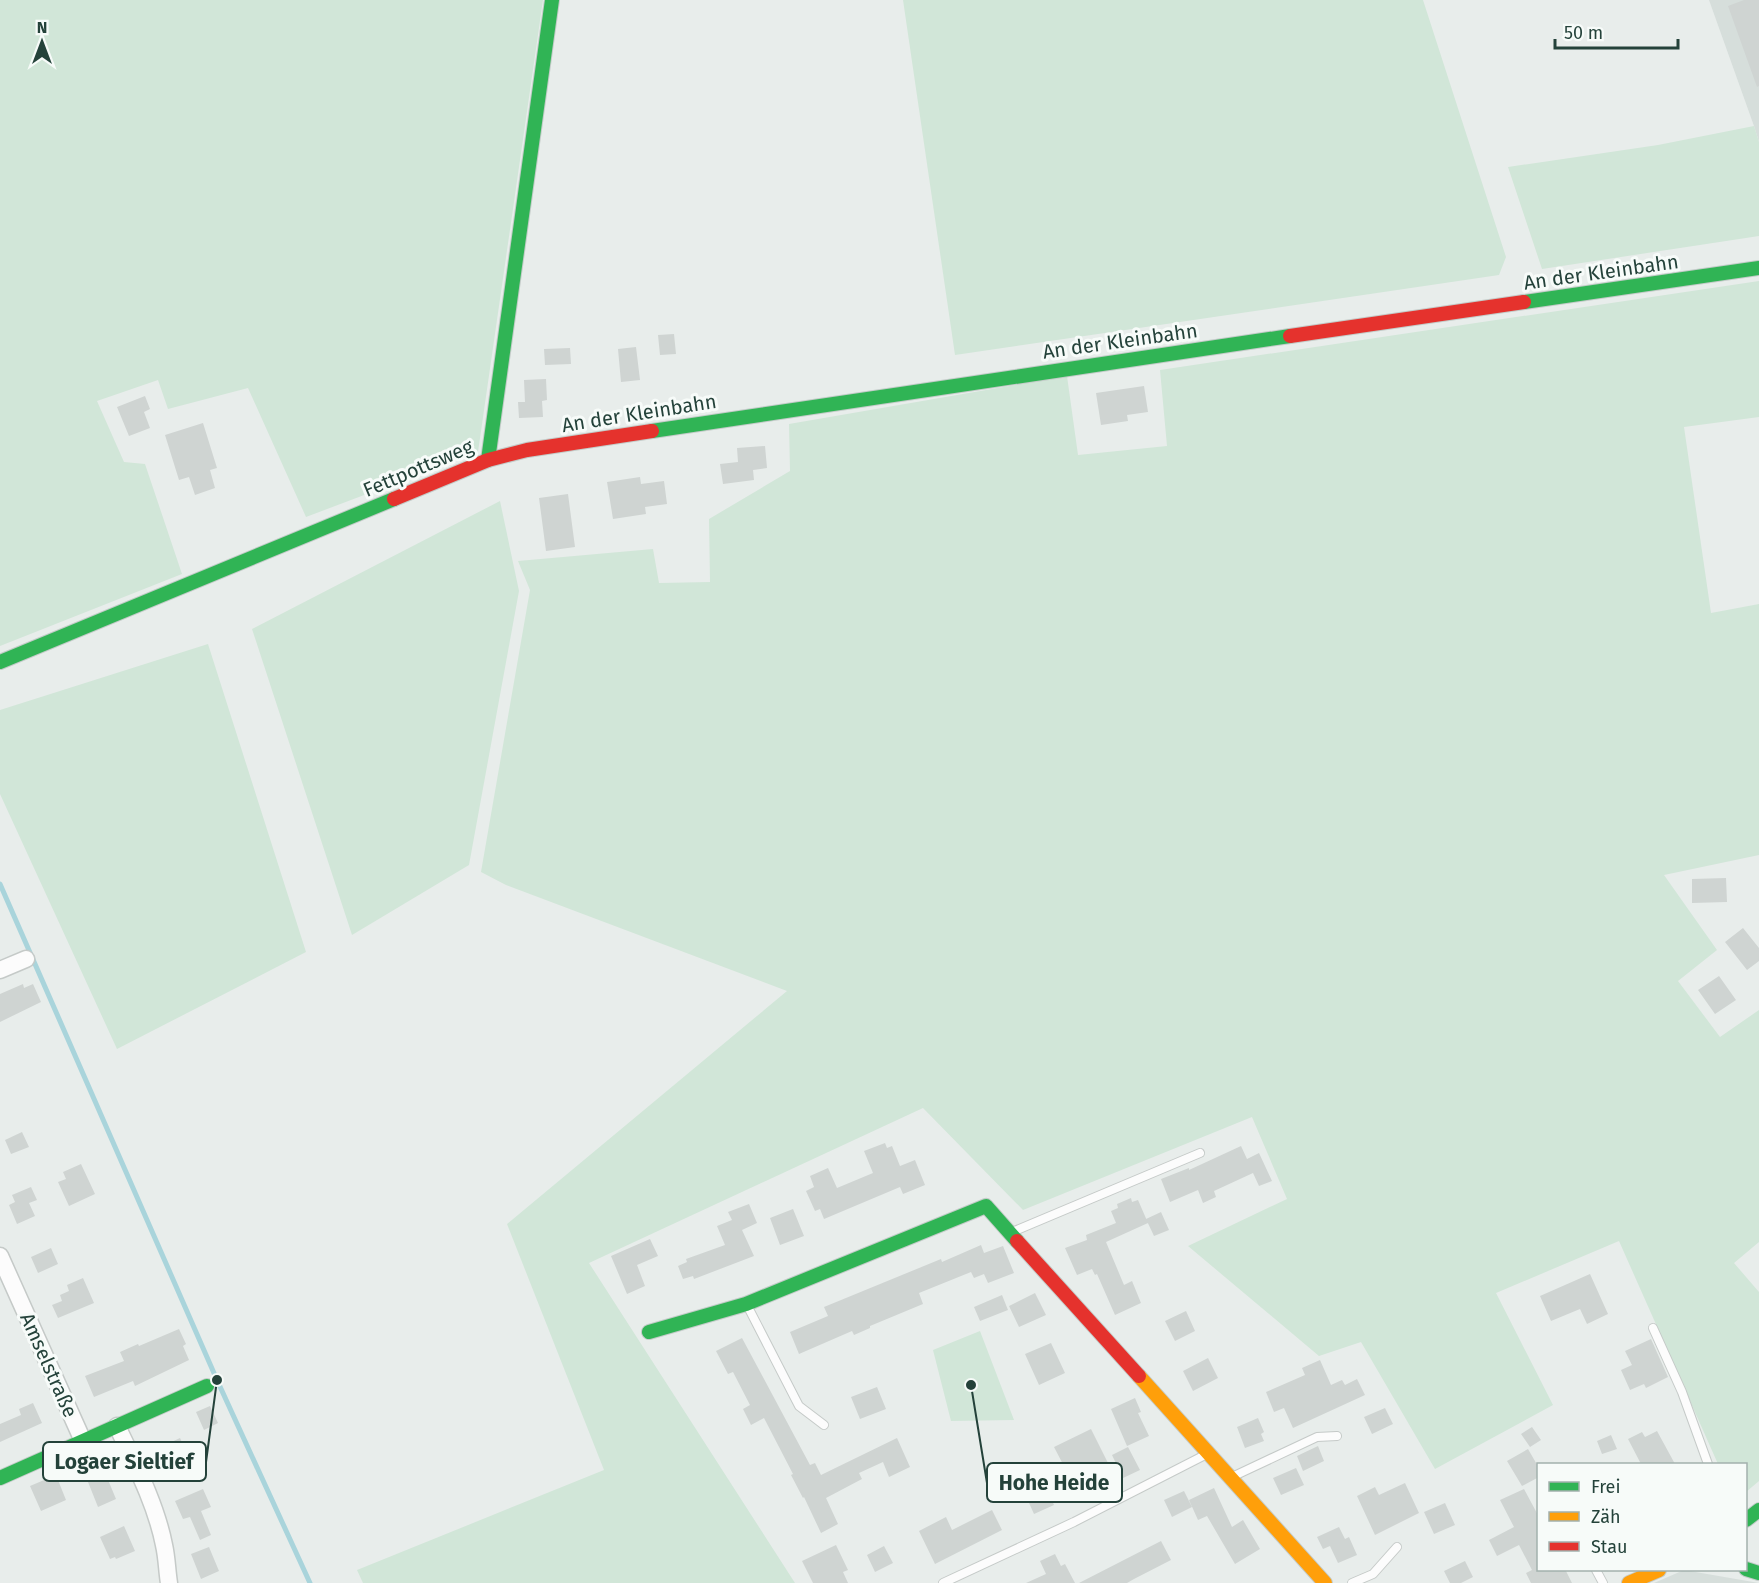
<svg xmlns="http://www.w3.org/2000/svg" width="1759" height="1583" font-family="'Fira Sans',sans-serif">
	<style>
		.built { fill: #d6dedb }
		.green { fill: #d1e6d8 }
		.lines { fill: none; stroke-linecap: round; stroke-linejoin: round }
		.stream { stroke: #a9d4db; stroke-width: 5 }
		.building { fill: #cfd4d2 }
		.lane-casing { stroke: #c5cac8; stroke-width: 10 }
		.street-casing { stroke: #c5cac8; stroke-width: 19 }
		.fast-casing { stroke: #c3cbc8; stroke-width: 16 }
		.slow-casing { stroke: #c3cbc8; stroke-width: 16 }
		.jam-casing { stroke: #c3cbc8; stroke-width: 16 }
		.lane { stroke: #fcfcfc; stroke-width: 8 }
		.street { stroke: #fcfcfc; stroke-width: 16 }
		.fast { stroke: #30b455; stroke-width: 14 }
		.slow { stroke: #ff9f0a; stroke-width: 14 }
		.jam { stroke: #e5322d; stroke-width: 14 }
		.labels { text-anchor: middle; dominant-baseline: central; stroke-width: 6; stroke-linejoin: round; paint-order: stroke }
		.street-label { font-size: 20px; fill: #24423a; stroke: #f7fbf9 }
		.leader { fill: none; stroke: #24423a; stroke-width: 2 }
		.callout-dot { fill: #24423a; stroke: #f7fbf9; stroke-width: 2 }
		.callout { fill: #f7fbf9; stroke: #24423a; stroke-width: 2 }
		.callout-label { font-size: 21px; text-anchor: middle; font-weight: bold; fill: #24423a }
	</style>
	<rect width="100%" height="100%" fill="#e8edeb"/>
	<!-- built -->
	<path class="built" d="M1709,0H1759V142L1754,126Z
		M1684,1570L1759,1583H1654Z"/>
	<!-- green -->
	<path class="green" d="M0,0H543L478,452L306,517L248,388L168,409L158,380L97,401L124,462L145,464L182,574L0,646Z
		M903,0H1423L1506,257L1499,275L955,355Z
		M1754,126L1759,142V236L1542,269L1508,167L1658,145Z
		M1759,281V417L1684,427L1711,613L1759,604V855L1664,875L1717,950L1678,981L1720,1037L1759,1010V1242L1734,1263L1759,1292V1481L1746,1492V1464H1718L1619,1241L1496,1293L1553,1405L1435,1469L1361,1342L1319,1356L1188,1246L1287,1199L1252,1117L1023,1210L923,1108L589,1263L795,1583H363L357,1570L604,1470L507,1224L787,991L506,885L481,872L530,590L518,561L653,549L659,583L710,582L709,519L790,471L789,424L1067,376L1078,455L1167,446L1160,370Z
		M500,501L519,591L469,865L352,935L252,629Z
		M208,644L306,952L117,1049L0,794V710Z
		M980,1331L1014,1420L951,1421L933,1350Z"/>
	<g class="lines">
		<!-- stream -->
		<path class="stream" d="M0,884L217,1380L310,1583"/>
	</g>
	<!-- building -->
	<path class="building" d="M1744,0H1759V86L1757,87L1728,6Z
		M674,334L676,354L660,355L658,335Z
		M636,347L640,380L621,382L618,349Z
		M570,348L571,364L545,365L544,349Z
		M546,379L547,400L542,401L543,417L519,418L518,402H525L524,380Z
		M1144,386L1148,412L1127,415L1128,421L1101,425L1096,393Z
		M145,396L150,409L144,412L150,428L129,436L117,407Z
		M203,423L217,468L210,470L215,488L195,495L189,477L179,480L165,435Z
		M765,446L767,468L753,470L754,480L723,484L720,464L738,462L737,448Z
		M640,477L641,484L664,481L667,504L645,507L646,514L613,519L607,482Z
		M568,494L575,547L546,551L539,498Z
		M1726,878L1727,902L1692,903V879Z
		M1743,928L1759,948V961L1747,970L1725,942Z
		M1719,976L1736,1000L1715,1014L1698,990Z
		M23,984L24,988L33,984L41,1002L0,1022V994Z
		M22,1132L29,1147L11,1154L5,1140Z
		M885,1143L887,1148L892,1146L900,1166L915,1160L925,1185L903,1194L900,1187L824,1219L820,1209L815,1211L806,1191L814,1187L810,1176L828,1168L837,1188L873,1173L864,1151Z
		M1241,1146L1247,1159L1259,1153L1272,1181L1259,1186L1253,1173L1214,1191L1216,1197L1203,1203L1198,1190L1170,1202L1161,1179L1189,1168V1170Z
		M81,1164L95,1194L69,1206L58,1182L66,1179L63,1172Z
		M31,1187L37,1200L29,1203L35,1216L17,1224L9,1205L15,1202L12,1195Z
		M1131,1198L1132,1202L1138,1200L1148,1223L1106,1242L1124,1285L1132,1281L1141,1303L1115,1315L1097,1274L1095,1275L1092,1269L1077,1275L1065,1248L1087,1240L1086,1235L1116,1223L1111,1211L1118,1208L1117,1204Z
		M749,1204L757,1223L742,1230L754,1256L694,1279L693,1276L683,1279L678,1266L687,1262L686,1259L725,1245L717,1226L732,1220L728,1212Z
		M793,1209L804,1236L780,1245L770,1218Z
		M1161,1212L1169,1230L1154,1236L1146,1219Z
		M650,1239L658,1256L637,1265L645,1286L627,1294L611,1256Z
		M981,1245L984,1253L1003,1246L1014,1273L988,1283L984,1274L974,1278L971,1272L919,1293L923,1304L870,1326V1328L854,1335L852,1331L799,1354L790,1332L828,1316L824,1307L941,1259L942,1262Z
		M51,1248L58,1264L38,1273L31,1257Z
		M1590,1274L1608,1314L1587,1324L1580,1309L1551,1321L1540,1296Z
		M83,1278L94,1303L58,1318L52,1305L62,1301L60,1295L69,1291L67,1285Z
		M1035,1293L1046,1315L1019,1327L1009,1306Z
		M1002,1295L1008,1310L980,1321L974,1307Z
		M1186,1311L1195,1331L1175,1341L1165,1321Z
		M179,1329L186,1344L183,1346L189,1360L135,1386L133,1381L94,1397L85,1376L124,1361L120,1352L138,1344L139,1346Z
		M742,1338L810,1465L815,1463L821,1475L897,1438L910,1467L889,1477L883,1462L859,1473L862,1479L826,1498L838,1524L821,1533L804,1497L803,1498L791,1475L793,1474L764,1418L751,1425L743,1409L750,1405L733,1372L728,1374L716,1351Z
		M1651,1339L1668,1377L1646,1388L1644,1384L1630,1390L1621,1370L1632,1365L1625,1351Z
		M1051,1343L1065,1373L1039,1385L1025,1354Z
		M1208,1358L1218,1378L1193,1391L1183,1371Z
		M1320,1360L1331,1385L1342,1380L1345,1385L1357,1379L1365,1395L1293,1428L1284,1408L1274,1412L1266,1392L1305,1375L1302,1368Z
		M877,1387L886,1409L860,1419L851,1397Z
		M1135,1398L1141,1412L1138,1413L1149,1436L1127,1446L1111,1409Z
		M33,1403L42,1423L0,1442V1424L21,1415L19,1409Z
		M210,1406L218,1423L204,1430L196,1412Z
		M1385,1408L1393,1424L1372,1434L1364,1417Z
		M1258,1418L1264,1432L1261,1434L1264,1441L1245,1448L1237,1427Z
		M1532,1427L1541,1440L1530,1447L1521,1434Z
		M1091,1429L1111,1469L1087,1481L1078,1464L1066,1470L1054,1447Z
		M1657,1431L1675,1464H1641L1628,1439L1642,1432L1645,1437Z
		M1611,1435L1617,1449L1602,1454L1597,1441Z
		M180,1438L190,1460L171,1469L161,1447Z
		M1318,1446L1324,1461L1303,1471L1297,1456Z
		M1128,1447L1140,1470L1123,1478L1112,1455Z
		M1528,1449L1539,1468V1477L1522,1486L1507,1461Z
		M1296,1468L1304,1485L1281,1495L1273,1478Z
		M56,1475L66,1500L41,1511L30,1486Z
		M106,1475L116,1499L98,1507L88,1482Z
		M1405,1483L1419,1513L1375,1535L1357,1496L1375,1487L1379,1495Z
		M1045,1485L1054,1505L1034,1514L1025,1494Z
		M1214,1488L1232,1527L1243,1520L1260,1549L1235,1564L1207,1516L1198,1520L1189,1500Z
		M203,1489L211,1507L201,1511L211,1535L200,1540L190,1517L183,1519L175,1501Z
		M1524,1489L1539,1517V1569H1565L1572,1583H1531L1526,1573L1532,1570L1519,1545L1497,1556L1489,1540L1514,1527L1500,1500Z
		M1184,1491L1192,1507L1172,1517L1164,1500Z
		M1445,1503L1455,1525L1434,1534L1424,1512Z
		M992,1510L1002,1530L935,1564L919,1531L946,1517L952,1530Z
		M124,1526L135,1551L116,1559L115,1557L110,1559L100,1537Z
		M1339,1527L1345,1539L1349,1537L1357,1555L1338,1563L1330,1546L1323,1549L1317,1537Z
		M1161,1541L1171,1560L1134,1579L1127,1583H1079Z
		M836,1545L848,1570L843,1572L848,1583H813L802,1561Z
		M884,1546L893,1563L875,1572L867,1555Z
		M209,1547L219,1571L201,1579L191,1554Z
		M1055,1554L1061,1566L1065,1564L1075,1583H1026L1046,1574L1040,1561Z
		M1465,1561L1473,1577L1461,1583H1450L1444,1571Z"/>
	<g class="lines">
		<defs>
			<path id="lane" d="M1012,1232L1200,1153
				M748,1307L799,1406L824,1425
				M1653,1328L1682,1392L1708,1464
				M1234,1476L1317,1437L1337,1436
				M1596,1570L1603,1583
				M943,1583L1074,1522L1207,1454
				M1352,1583L1373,1574L1397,1547"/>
			<path id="street" d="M0,970L26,959
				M0,1256L83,1441
				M117,1426C135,1464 156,1504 164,1545C167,1558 167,1571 169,1583"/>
			<path id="fast" d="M1524,302L1759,268
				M652,431L1290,336
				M488,460L552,0
				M0,662L394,499
				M649,1332L746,1304L986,1206L1017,1241
				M0,1478L207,1386
				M1746,1520L1759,1510
				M1746,1569L1759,1573"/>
			<path id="slow" d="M1139,1376L1325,1583
				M1629,1583L1659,1570"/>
			<path id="jam" d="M1290,336L1524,302
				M394,499L488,460L527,450L652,431
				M1017,1241L1139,1376"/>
		</defs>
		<!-- lane casing -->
		<use href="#lane" class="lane-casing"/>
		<!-- street casing -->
		<use href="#street" class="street-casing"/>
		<!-- fast casing -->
		<use href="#fast" class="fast-casing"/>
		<!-- slow casing -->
		<use href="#slow" class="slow-casing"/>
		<!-- jam casing -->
		<use href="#jam" class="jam-casing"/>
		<!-- lane -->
		<use href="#lane" class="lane"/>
		<!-- street -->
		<use href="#street" class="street"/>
		<!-- fast -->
		<use href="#fast" class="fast"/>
		<!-- slow -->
		<use href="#slow" class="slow"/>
		<!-- jam -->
		<use href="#jam" class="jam"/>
	</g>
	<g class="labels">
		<!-- street labels -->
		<g class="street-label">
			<text transform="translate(1601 272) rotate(-8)">An der Kleinbahn</text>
			<text transform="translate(1120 341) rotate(-8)">An der Kleinbahn</text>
			<text transform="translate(639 413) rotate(-9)">An der Kleinbahn</text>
			<text transform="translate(418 468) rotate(-23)">Fettpottsweg</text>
			<text transform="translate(49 1365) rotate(66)">Amselstraße</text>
		</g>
	</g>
	<!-- callouts -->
	<path class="leader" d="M217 1380L206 1462M971 1385L987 1483"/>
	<g class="callout-dot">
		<circle cx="217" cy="1380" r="6"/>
		<circle cx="971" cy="1385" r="6"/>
	</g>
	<g class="callout">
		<rect x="43" y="1442" width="163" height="39" rx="6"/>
		<rect x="987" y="1463" width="135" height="39" rx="6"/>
	</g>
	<g class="callout-label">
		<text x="124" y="1469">Logaer Sieltief</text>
		<text x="1054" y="1490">Hohe Heide</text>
	</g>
	<!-- legend -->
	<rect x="1537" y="1463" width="210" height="108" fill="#f7fbf9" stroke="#a3b1ad" stroke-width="1.5"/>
	<rect x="1549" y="1482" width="30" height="9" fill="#30b455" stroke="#a3b1ad" stroke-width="1.5"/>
	<text x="1591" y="1493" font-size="18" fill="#24423a">Frei</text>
	<rect x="1549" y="1512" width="30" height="9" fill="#ff9f0a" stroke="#a3b1ad" stroke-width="1.5"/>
	<text x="1591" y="1523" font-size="18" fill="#24423a">Zäh</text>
	<rect x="1549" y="1542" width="30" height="9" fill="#e5322d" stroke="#a3b1ad" stroke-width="1.5"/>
	<text x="1591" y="1553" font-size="18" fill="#24423a">Stau</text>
	<!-- north arrow -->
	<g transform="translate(42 42)" stroke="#f7fbf9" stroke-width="4.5" paint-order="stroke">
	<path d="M0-4.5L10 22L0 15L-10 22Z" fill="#24423a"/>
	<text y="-9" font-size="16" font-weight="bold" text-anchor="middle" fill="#24423a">N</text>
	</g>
	<!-- scale -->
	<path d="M1555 39v9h123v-9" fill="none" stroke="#24423a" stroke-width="3"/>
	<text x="1564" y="39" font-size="18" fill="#24423a" stroke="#f7fbf9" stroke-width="4.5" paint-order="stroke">50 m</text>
</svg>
